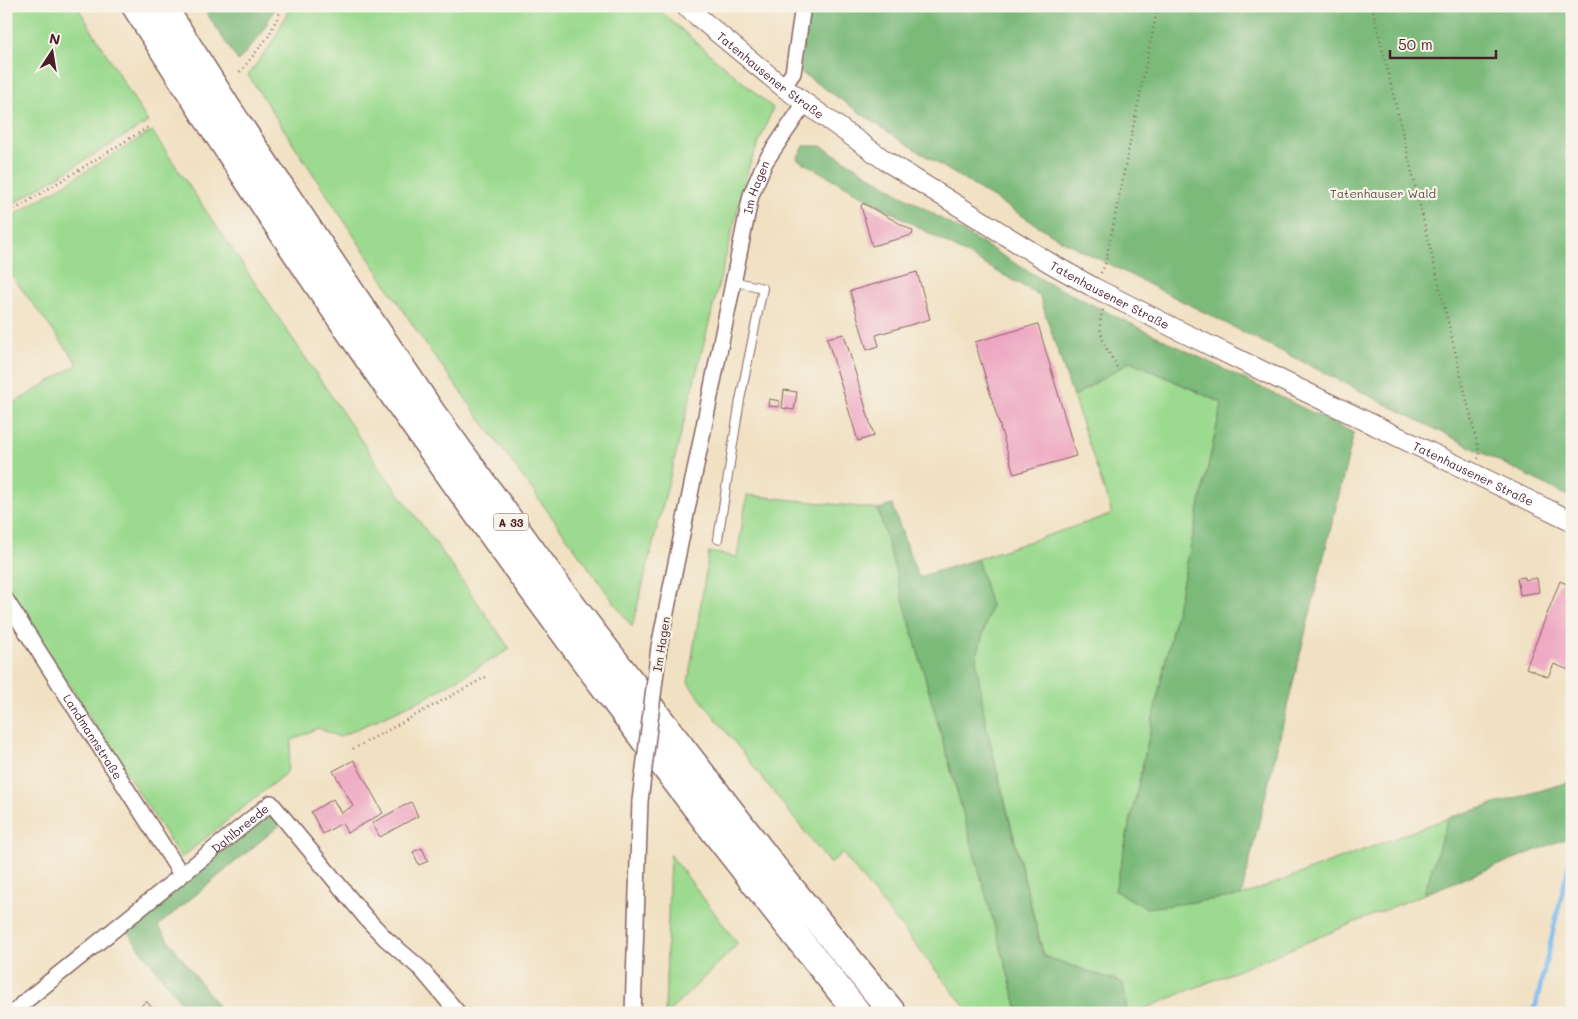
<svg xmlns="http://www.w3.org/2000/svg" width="1578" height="1019" font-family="Mali,sans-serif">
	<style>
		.green { fill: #9bda8f; stroke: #727c5d }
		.forest { fill: #7cba7a; stroke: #636c52 }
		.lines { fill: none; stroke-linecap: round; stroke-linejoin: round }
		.stream { stroke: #7dbbf1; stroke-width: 4.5 }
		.building { fill: #eea7c2 }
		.service-casing { stroke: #846360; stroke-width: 10 }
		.minor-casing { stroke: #846360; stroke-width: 18 }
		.tertiary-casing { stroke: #846360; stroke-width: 21 }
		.motorway-casing { stroke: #846360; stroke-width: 29 }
		.path { stroke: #846360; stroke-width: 2.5; stroke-dasharray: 1 4; stroke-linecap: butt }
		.service { stroke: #fff; stroke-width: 8 }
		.minor { stroke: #fff; stroke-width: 15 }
		.tertiary { stroke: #fff; stroke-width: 19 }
		.motorway { stroke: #fff; stroke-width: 26 }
		.minor-bridge-casing { stroke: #846360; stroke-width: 18; stroke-linecap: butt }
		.minor-bridge { stroke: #fff; stroke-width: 15 }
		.labels { text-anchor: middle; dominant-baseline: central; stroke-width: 4.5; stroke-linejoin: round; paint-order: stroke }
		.shield { fill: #f7f3e8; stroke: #7e5f64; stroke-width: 1 }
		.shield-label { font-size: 11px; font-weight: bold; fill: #4a1f2b }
		.street-label { font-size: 12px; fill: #4a1f2b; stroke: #f7f3e8 }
		.park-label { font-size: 12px; fill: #5e4e44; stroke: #f7f3e8 }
	</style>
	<rect width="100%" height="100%" fill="#f7f3e8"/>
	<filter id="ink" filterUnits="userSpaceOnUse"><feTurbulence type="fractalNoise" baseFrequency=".02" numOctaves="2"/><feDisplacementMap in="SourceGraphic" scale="10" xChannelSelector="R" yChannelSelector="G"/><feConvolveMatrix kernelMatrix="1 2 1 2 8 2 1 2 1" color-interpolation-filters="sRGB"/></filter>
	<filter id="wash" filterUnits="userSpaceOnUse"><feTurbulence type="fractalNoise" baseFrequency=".0096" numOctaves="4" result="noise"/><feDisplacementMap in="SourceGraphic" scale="20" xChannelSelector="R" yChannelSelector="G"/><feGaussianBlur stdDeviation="1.12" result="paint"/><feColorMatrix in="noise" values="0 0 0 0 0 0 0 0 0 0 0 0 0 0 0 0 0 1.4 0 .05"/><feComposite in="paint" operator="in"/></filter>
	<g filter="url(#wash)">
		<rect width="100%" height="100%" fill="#f1e1c3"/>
		<!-- green -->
		<path class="green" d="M6,6H77L148,122L6,208Z
			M290,6H654L773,108L748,169L632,627L422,339L248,75L274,40Z
			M152,131L382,471L440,549L510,649L427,697L339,737L318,728L292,740L287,772L181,858L6,587V408L78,364L6,268V220Z
			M1130,361L1222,403L1115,891L1241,896L1448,818L1424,894L1134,1013H1127L1123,983L1044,956L986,726L976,659L991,606L977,559L1112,514L1073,397Z
			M747,495L878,509L1019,1013H970L842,853L830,864L688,683L709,552L737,557Z
			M670,854L738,944L668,1013H665Z"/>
		<!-- forest -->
		<path class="forest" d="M202,6H276L262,33L238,61Z
			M810,6H1572V498L1061,240L897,138L799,71Z
			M804,146H821L1046,282L1354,433L1241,896L1147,908L1115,891L1222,403L1130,361L1073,397L1039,295L797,159Z
			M892,505L918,577L977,559L991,606L976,659L986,726L1043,956L1123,983L1127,1013H1019L878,509Z
			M1572,781V828L1570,837L1424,894L1448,818Z
			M270,815L280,825L158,926L223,1013H189L125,929L143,912Z"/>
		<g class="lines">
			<!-- stream -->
			<path class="stream" d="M1529,1013L1536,1005L1572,850"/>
		</g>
		<g id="blocks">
			<!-- building -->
			<path class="building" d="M863,203L913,231L912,235L872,246L861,206Z
				M917,272L930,319L876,335L879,346L867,350L850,291Z
				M1038,324L1076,456L1014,474L975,342Z
				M844,334L874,436L858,441L827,338Z
				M784,390L797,392L794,410L782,408Z
				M769,399L780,401L779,407L768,406Z
				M1525,577V580L1537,578L1539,592L1520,595L1517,578Z
				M1572,579V669L1571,671L1554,664L1548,677L1526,668L1560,581L1569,585Z
				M354,760L383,813L347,833L342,823L323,834L311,812L333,799L341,813L353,806L333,771Z
				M411,802L418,816L380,837L372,823Z
				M422,848L428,861L419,865L413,852Z
				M146,1001L156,1012L134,1013Z"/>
		</g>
	</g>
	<g filter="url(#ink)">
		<use href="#blocks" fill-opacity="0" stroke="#846360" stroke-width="1"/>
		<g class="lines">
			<defs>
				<path id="service" d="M718,539L740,400L763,288L733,281"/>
				<g id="minor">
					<path d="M783,87L793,73L803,6"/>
					<path id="s1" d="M6,600L181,874"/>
					<path id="s2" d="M659,647L751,195L765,162L805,103"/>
					<path id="s3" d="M14,1013L23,1003L271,803L366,918L386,939L421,969L458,1013"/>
					<path d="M633,1013L640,801"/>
				</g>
				<g id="tertiary">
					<path id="s4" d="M685,6L783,87L886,161L1050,263L1093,287L1180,331L1572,521"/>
				</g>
				<path id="motorway" d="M135,6C356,356 598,692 858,1013
					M163,6L227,107L433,414L562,592L776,870L893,1013"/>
			</defs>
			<!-- service casing -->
			<use href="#service" class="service-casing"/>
			<!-- minor casing -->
			<use href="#minor" class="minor-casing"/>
			<!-- tertiary casing -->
			<use href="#tertiary" class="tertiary-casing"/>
			<!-- motorway casing -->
			<use href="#motorway" class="motorway-casing"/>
			<!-- path -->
			<path class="path" d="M1372,6L1480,455L1478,459
				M240,72L268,37L283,6
				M6,215L150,126
				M1101,273L1105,265L1158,6
				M1103,310C1094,333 1109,352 1119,371
				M353,749L486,677"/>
			<!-- service -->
			<use href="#service" class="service"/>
			<!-- minor -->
			<use href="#minor" class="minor"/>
			<!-- tertiary -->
			<use href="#tertiary" class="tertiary"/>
			<!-- motorway -->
			<use href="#motorway" class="motorway"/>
			<defs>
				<path id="minor-bridge" d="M640,801L659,647"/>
			</defs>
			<!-- minor-bridge casing -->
			<use href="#minor-bridge" class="minor-bridge-casing"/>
			<!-- minor-bridge -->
			<use href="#minor-bridge" class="minor-bridge"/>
		</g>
	</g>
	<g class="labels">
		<!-- shield labels -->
		<rect class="shield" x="493.5" y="513.5" width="35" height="17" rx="4"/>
		<g class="shield-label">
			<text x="511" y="522">A 33</text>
		</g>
		<!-- street labels -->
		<g class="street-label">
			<text stroke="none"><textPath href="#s4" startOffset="110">Tatenhausener Straße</textPath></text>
			<text stroke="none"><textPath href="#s2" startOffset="470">Im Hagen</textPath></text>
			<text stroke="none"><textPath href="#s4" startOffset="515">Tatenhausener Straße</textPath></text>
			<text stroke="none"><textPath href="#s4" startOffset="920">Tatenhausener Straße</textPath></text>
			<text transform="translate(661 644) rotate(-81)">Im Hagen</text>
			<text stroke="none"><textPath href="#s1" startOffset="162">Landmannstraße</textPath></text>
			<text stroke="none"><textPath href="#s3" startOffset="292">Dahlbreede</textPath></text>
		</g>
		<!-- park labels -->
		<g class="park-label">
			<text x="1383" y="193">Tatenhauser Wald</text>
		</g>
	</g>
	<!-- margin -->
	<rect width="1578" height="1019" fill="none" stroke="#f7f3e8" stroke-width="25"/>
	<!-- north arrow -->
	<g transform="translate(52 52) rotate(12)" stroke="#f7f3e8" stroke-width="4" paint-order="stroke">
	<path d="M0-4L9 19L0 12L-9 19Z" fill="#4a1f2b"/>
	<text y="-8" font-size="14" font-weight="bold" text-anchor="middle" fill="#4a1f2b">N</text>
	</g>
	<!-- scale -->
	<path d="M1390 50v8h106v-8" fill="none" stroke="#4a1f2b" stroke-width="2.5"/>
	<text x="1398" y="50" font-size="15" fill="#4a1f2b" stroke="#f7f3e8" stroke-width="4" paint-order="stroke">50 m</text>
</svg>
